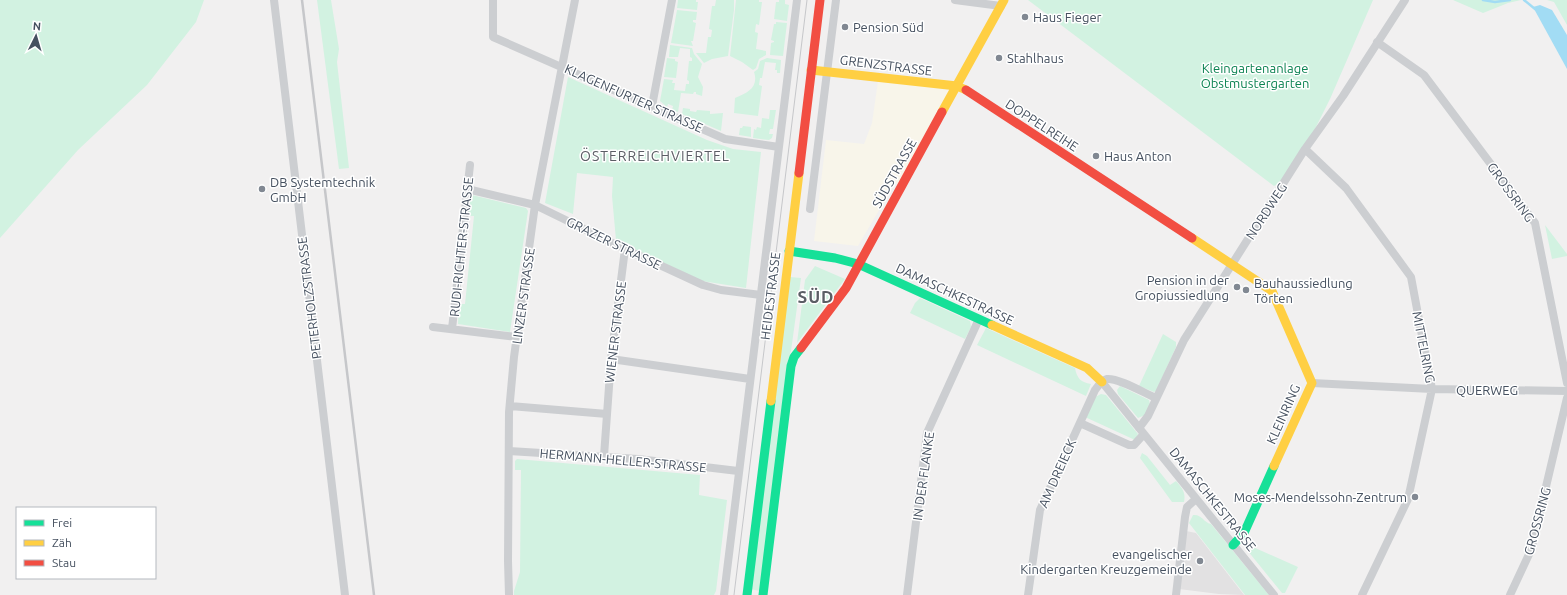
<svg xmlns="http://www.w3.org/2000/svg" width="1567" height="595" font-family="Ubuntu,sans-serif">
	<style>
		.commercial { fill: #f8f5ea }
		.education { fill: #e2e1e2 }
		.green { fill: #d2f2e1 }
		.water { fill: #a2dcf4 }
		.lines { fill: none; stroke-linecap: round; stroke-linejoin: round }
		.stream { stroke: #a2dcf4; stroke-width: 2.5 }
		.street { stroke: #ccced1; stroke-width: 8 }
		.fast { stroke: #16e098; stroke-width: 9 }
		.slow { stroke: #ffcf43; stroke-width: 9 }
		.jam { stroke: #f24e42; stroke-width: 9 }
		.tram { stroke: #c6c7ca; stroke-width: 1 }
		.rail { stroke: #c6c7ca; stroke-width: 2.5 }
		.poi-dot { fill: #818892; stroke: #fff; stroke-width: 1.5 }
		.labels { text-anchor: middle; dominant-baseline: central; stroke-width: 3; stroke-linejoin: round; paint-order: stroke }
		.poi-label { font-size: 13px; fill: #45505f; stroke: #fff; text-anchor: start }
		.street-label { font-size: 13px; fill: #45505f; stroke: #fff }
		.park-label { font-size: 13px; fill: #0c8352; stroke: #fff }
		.neighbourhood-label { font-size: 14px; letter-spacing: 1px; fill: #5b5e65; stroke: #fff }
		.district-label { font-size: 17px; font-weight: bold; letter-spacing: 1px; fill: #5b5e65; stroke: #fff }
	</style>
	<rect width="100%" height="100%" fill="#f1f0f0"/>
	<!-- commercial -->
	<path class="commercial" d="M878,81L951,90L898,184L895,183L858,246L814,241L826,140L864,144L872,123Z"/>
	<!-- education -->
	<path class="education" d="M1186,531L1196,533L1244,595L1219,594L1179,589Z"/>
	<!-- green -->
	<path class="green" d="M0,0H204L196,22L147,85L78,150L0,238Z
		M317,0H331L339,49L337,62L349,168L339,169Z
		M678,0H696V2H698L697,10L677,8Z
		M716,0H734V10L728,56L712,59L704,63L696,53H706L708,37H711L712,30L709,29L712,6H715Z
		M736,0H759V2H762L759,25L756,24L755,32L758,33L756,49L766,51V55L759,59L756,68L753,70L742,62L730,56Z
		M779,0H785V4L789,5L787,21L774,19L776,2H779Z
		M1028,0H1373L1330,99L1313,133L1280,183L1274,186Z
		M1453,0H1521L1508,3L1483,13Z
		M1547,0H1567V25L1554,2Z
		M677,10L697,12L696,20H693V22L696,23L693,41H691L693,46L671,43Z
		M776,22L787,23L783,56L770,55L771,43L774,42V41L771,40L774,24H776Z
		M670,45L692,48L694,54L702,64L698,77L703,87L702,96L696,94V92H694L693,94L681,93L678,112L672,110L673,106L668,104L667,107L660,101L664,79L673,80L672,83H675L674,90L685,91L686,84H689V81L687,80L689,61H692V58L690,57V49L680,48L678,57H669Z
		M667,58L675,59V61L678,62L676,78L664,77Z
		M767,58L781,60L780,73H777V70H775L776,63L765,62L762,78H760L759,85L762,86L758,116L734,113L735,98C748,93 759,87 754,72L758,69L760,61Z
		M568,77L707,140L733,149L761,152L746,288L702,281L616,240L612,196L613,177L577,173L573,214L545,203Z
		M683,108L690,109V111L696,112L697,110L710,111V114L723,113L721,131L682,114Z
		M770,110H776L773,129H770L769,134H773L772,138L769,140L753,138L754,129L756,130L757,127L761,128L762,118L769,119Z
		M743,126L751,127V137L739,135L740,128H742Z
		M472,195L526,208L528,211L510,332L458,324L459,304H465L474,216H468L469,201Z
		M1545,225L1567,254V256L1552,259Z
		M815,266L845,279L797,343L805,280Z
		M790,277L801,278L791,351L787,364L760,591L750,589Z
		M920,298L970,321L971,327L965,339L910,313L915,303Z
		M986,328L1075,368C1077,379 1081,382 1091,384L1086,396L977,345Z
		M1163,334L1176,342V347L1156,391L1154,392L1139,386Z
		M1120,386L1149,400L1150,404L1145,415L1138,418L1118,394L1117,390Z
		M1101,394L1106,395L1138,434L1135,440L1085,417L1095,397Z
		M1142,453L1147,456L1170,485L1176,481C1182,488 1186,492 1184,502H1172L1140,458Z
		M517,459L700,475L699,495L727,500L716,591L714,595H514V591L520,572L521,470H515V461Z
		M1193,515C1202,514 1203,522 1211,524L1269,595H1245L1189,523Z
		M1244,543L1298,567L1285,593H1282L1243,545Z"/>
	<!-- water -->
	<path class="water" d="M1540,5L1552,10L1567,35V69L1533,7Z"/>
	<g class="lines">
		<!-- stream -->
		<path class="stream" d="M1483,0L1495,2L1510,0
			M1524,0L1535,9"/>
		<!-- street -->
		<path class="street" d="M274,0L345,595
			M493,0V37L725,139L779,147
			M955,0L1001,6
			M1377,42L1424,75L1535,223L1567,383
			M652,106L672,0
			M1305,149L1346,188L1411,277L1432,389L1408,499L1362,595
			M467,189L535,205L625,249L703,285L721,290L761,295
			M810,209L836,0
			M433,327L517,337
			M452,329L470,165
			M611,359L750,379
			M1102,382L1274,595
			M1312,383L1432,389L1567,391
			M510,406L607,414
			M1080,423L1129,445H1134L1144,434
			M1139,428L1148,416L1184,340L1305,149L1343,96L1405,0
			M509,451L638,459L738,471
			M604,456L611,359L625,249
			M509,595L508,561L509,412L514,357L535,205L575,0
			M724,595L797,0
			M907,595L927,433L979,319
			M1028,595L1040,510L1095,390C1098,386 1102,380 1107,379C1119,378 1144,393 1156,398
			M1176,595L1185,517L1187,507L1196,499
			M1510,595L1531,550L1567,398"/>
		<!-- fast -->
		<path class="fast" d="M789,251L835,258L858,264L992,325
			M1233,545L1244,533L1274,466
			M747,595L771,401
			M763,595L791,366L794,357L801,348"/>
		<!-- slow -->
		<path class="slow" d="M811,70L957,86L966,90
			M942,112L1004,0
			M1192,238L1272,291L1312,383L1274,466
			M992,325L1087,368L1102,382
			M771,401L799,173"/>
		<!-- jam -->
		<path class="jam" d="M966,90L1192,238
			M799,173L820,0
			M801,348L846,288L942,112"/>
		<!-- tram -->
		<path class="tram" d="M734,595L807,0"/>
		<!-- rail -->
		<path class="rail" d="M302,0L374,595"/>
	</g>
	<!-- markers -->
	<g class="poi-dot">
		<circle cx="1025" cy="17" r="4"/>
		<circle cx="845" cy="27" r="4"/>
		<circle cx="999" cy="58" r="4"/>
		<circle cx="1096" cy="156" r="4"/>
		<circle cx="262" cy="189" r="4"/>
		<circle cx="1237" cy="287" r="4"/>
		<circle cx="1246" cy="290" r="4"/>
		<circle cx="1415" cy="497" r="4"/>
		<circle cx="1200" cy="561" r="4"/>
	</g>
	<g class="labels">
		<!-- poi labels -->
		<g class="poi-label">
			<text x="1033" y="17">Haus Fieger</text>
			<text x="853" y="27">Pension Süd</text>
			<text x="1007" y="58">Stahlhaus</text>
			<text x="1104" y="156">Haus Anton</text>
			<text x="270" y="182">DB Systemtechnik<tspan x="270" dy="15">GmbH</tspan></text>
			<text x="1229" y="280" text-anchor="end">Pension in der<tspan x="1229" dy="15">Gropiussiedlung</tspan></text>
			<text x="1254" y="283">Bauhaussiedlung<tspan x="1254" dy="15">Törten</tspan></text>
			<text x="1407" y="497" text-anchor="end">Moses-Mendelssohn-Zentrum</text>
			<text x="1192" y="554" text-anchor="end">evangelischer<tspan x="1192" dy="15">Kindergarten Kreuzgemeinde</tspan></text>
		</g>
		<!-- street labels -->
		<g class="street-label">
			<text transform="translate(886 65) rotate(7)">GRENZSTRASSE</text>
			<text transform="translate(634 98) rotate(24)">KLAGENFURTER STRASSE</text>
			<text transform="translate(1042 125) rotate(33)">DOPPELREIHE</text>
			<text transform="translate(894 173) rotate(-61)">SÜDSTRASSE</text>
			<text transform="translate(1511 192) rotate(54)">GROSSRING</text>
			<text transform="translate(1266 211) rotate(-57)">NORDWEG</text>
			<text transform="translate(614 243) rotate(26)">GRAZER STRASSE</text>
			<text transform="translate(461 247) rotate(-84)">RUDI-RICHTER-STRASSE</text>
			<text transform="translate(955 294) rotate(25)">DAMASCHKESTRASSE</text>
			<text transform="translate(523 296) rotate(-82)">LINZER STRASSE</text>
			<text transform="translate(770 296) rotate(-83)">HEIDESTRASSE</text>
			<text transform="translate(309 298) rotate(-97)">PETERHOLZSTRASSE</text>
			<text transform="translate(615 332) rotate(-83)">WIENER STRASSE</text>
			<text transform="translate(1424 347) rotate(79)">MITTELRING</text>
			<text x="1487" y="390">QUERWEG</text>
			<text transform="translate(1283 414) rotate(-66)">KLEINRING</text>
			<text transform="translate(623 460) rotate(5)">HERMANN-HELLER-STRASSE</text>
			<text transform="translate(1057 473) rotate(-66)">AM DREIECK</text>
			<text transform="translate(923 476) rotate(-82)">IN DER FLANKE</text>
			<text transform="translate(1213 499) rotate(51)">DAMASCHKESTRASSE</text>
			<text transform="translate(1537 521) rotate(-75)">GROSSRING</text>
		</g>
		<!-- park labels -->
		<g class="park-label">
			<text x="1255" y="68">Kleingartenanlage<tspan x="1255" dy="15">Obstmustergarten</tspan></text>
		</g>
		<!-- neighbourhood labels -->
		<g class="neighbourhood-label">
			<text x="655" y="156">ÖSTERREICHVIERTEL</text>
		</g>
		<!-- district labels -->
		<g class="district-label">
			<text x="816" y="296">SÜD</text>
		</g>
	</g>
	<!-- legend -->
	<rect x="16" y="507" width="140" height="72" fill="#ffffff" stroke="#b5b9bf"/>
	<rect x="24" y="520" width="20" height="6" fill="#16e098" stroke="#b5b9bf"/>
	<text x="52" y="527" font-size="12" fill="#45505f">Frei</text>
	<rect x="24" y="540" width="20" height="6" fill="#ffcf43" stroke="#b5b9bf"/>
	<text x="52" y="547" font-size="12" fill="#45505f">Zäh</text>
	<rect x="24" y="560" width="20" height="6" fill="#f24e42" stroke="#b5b9bf"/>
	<text x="52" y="567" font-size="12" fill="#45505f">Stau</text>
	<!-- north arrow -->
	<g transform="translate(36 36) rotate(5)" stroke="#ffffff" stroke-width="3" paint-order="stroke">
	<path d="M0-3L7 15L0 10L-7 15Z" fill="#45505f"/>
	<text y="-6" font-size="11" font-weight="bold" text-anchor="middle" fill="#45505f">N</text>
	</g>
</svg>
